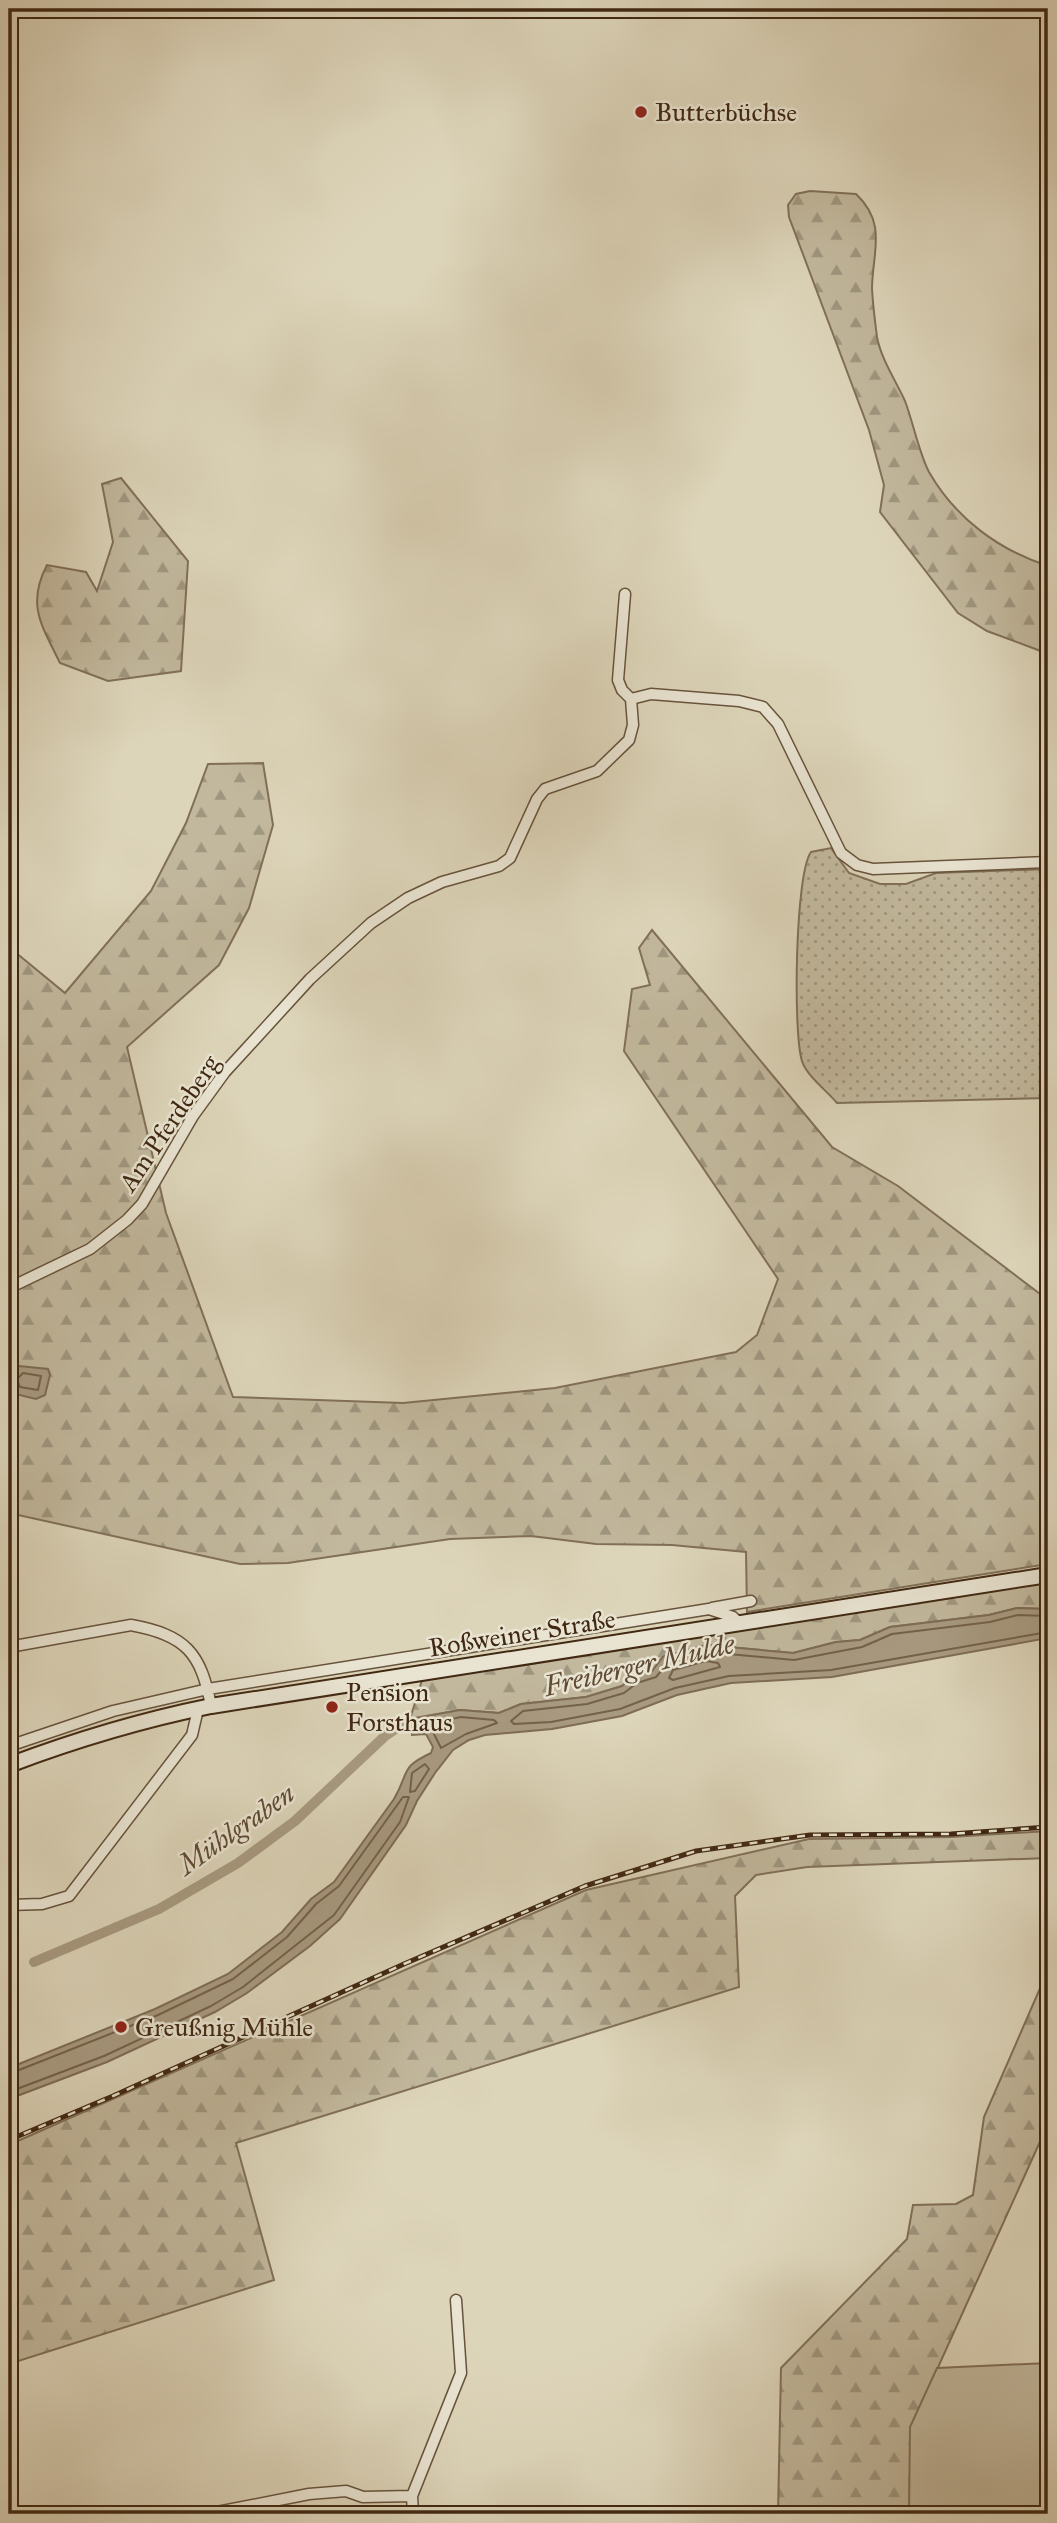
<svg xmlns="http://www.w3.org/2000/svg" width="1057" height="2523" font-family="'IM FELL Great Primer',serif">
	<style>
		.grass { fill: url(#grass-dots); stroke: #817058; stroke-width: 2 }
		.forest { fill: url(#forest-firs); stroke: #817058; stroke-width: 2 }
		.garden { fill: #c2b89d; stroke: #817058; stroke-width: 2 }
		.water { fill: #a89a81; stroke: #7e6c55; stroke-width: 2 }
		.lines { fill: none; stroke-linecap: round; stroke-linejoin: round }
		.shore { stroke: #74614a; stroke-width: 2 }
		.canal { stroke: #a89a81; stroke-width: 10 }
		.street-casing { stroke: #67533c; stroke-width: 13 }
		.secondary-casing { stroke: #402812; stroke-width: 18 }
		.street { stroke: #e9e4d2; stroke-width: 10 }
		.secondary { stroke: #e9e4d2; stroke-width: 14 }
		.rail-casing { stroke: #402812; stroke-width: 5 }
		.rail { stroke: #e9e4d2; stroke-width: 2.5; stroke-dasharray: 8; stroke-linecap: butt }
		.poi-dot { fill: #8f2418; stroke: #e9e4d2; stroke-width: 2.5 }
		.labels { text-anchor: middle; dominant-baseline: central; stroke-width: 5; stroke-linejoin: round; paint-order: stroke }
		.poi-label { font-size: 26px; fill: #402812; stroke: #e9e4d2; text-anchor: start }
		.street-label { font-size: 26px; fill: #402812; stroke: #e9e4d2 }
		.water-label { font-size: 28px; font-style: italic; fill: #5f4a33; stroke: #e9e4d2 }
	</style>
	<defs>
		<pattern id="grass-dots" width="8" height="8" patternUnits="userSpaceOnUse" patternTransform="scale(1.75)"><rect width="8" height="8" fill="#c2b89d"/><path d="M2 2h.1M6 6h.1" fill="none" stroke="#9f967f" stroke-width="1.8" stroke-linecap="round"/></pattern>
		<pattern id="forest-firs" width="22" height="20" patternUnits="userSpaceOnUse" patternTransform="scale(1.75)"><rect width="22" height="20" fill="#c2b89d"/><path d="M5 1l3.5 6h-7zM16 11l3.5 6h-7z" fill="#9f967f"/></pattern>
	</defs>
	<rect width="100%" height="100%" fill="#ddd5ba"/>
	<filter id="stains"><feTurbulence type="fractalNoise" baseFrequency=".00286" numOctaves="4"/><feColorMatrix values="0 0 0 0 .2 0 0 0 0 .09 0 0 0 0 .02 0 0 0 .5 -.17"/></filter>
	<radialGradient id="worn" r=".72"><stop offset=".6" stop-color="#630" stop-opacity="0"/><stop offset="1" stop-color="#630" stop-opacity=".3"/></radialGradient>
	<!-- grass -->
	<path class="grass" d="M831,848L849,873L880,884H906L936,873L1048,869V1098L837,1103C827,1091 806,1075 802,1061C793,1033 795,874 811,852Z"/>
	<!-- forest -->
	<path class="forest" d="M810,191L856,194C888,224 872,253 872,289C873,305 875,322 877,337C881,359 896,381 905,401C913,422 919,453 929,472C956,519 999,550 1048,566V657L1038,650L987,631L958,613L880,512L884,485L869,430L789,217L788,205L796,194Z
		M121,478L188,561L181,671L108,681L60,663C42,626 26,605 47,565L86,572L97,591L113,542L102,484Z
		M263,763L273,825L249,908L219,965L127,1047L166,1213L233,1397L403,1403L555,1388L736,1352L757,1335L778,1279L624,1051L632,989L650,985L639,948L652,930L832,1147L898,1186L1048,1300V1564L747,1612L746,1552L672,1545L596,1544L531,1536L450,1539L288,1563L240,1564L9,1513V1376L15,1394L9,1376V947L65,993L151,891L186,823L208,764Z
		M1048,1579V1609L1017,1608L989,1615L890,1627L860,1640L836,1642L793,1653L706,1645L663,1657L652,1671L633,1677L622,1686L586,1697L521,1704L499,1713L460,1710L410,1719L423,1677Z
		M1048,1831V1858L807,1867L756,1875L735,1896L739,1987L236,2143L274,2280L9,2364L11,2144L586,1890L809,1839L951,1837Z
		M1048,1970V2124L911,2427L909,2514H778L781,2368L907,2239L913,2205L956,2204L973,2195L984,2117Z"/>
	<!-- garden -->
	<path class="garden" d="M1048,2363V2514H909L910,2427L937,2368Z"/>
	<!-- water -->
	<path class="water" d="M19,1366L48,1369L50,1375L45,1395L36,1399L15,1394L9,1375Z
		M1017,1608L1048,1609V1638L832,1677L731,1683L677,1695L622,1716L552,1729L485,1735L469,1740L453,1750L435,1773L417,1801L406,1825L340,1919L310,1946L247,1993L215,2012L107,2062L9,2099V2068L155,2009L228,1974L282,1932L311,1899L334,1882L394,1799C410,1772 399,1768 431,1753L433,1747L426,1734L412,1735L410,1719L460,1710L499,1713L521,1704L586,1697L622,1686L633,1677L652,1671L663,1657L706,1645L793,1653L836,1642L860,1640L890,1627L989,1615Z"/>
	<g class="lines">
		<!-- shore -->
		<path class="shore" d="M23,1373L41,1376L38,1390L20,1387L17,1379Z
			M1048,1616L1018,1615L990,1622L892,1634L862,1647L794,1660L706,1652L668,1663L656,1677L637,1683L624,1693L587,1704L523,1711L511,1721L514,1724L551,1722L620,1709L675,1688L729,1676L831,1670L1048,1632
			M706,1661L718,1663L720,1667L673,1680L669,1678L673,1670Z
			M461,1717L494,1720L497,1723L466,1734L441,1748L429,1724Z
			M425,1764L429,1769L415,1791L410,1792L412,1773Z
			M9,2074L158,2015L233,1979L287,1937L316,1904L339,1886L403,1797H409L400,1822L334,1915L243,1987L211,2006L104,2056L9,2092"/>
		<!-- canal -->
		<path class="canal" d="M34,1962L159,1909L238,1863L295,1821L384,1737L397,1728L422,1724"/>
		<defs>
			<path id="street" d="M631,699L651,694L739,701L763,707L778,724L841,853L857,865L873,869L1048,862
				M9,1288L90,1249L127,1220L142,1204L193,1116L225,1072L310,979L371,923L408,898L442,882L499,866L510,858L537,799L545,789L597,771L629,740L633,725L631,699L622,690L618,680L625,594
				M712,1608L751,1601
				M9,1647L131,1625C186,1635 201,1653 211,1706
				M9,1746L113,1711L208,1689L709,1609L733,1617L739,1623
				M9,1905L42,1904L69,1896L192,1735L198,1709
				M207,2514L309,2494L346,2491L363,2497L412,2496
				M413,2514L412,2496L461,2373L456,2300"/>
			<path id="secondary" d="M9,1765C75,1740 142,1720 211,1706L1048,1575"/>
		</defs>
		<!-- street casing -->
		<use href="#street" class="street-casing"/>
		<!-- secondary casing -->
		<use href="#secondary" class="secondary-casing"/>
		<!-- street -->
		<use href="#street" class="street"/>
		<!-- secondary -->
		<use href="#secondary" class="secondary"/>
		<defs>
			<path id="rail" d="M9,2140L113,2096L404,1964L585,1886L696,1851L810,1835L951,1834L1048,1827"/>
		</defs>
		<!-- rail casing -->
		<use href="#rail" class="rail-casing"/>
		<!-- rail -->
		<use href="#rail" class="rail"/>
	</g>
	<!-- markers -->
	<g class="poi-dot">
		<circle cx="641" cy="112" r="7"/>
		<circle cx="332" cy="1707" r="7"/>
		<circle cx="121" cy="2027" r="7"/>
	</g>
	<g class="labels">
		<!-- poi labels -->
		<g class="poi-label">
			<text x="655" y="112">Butterbüchse</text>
			<text x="346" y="1692">Pension<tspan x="346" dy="30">Forsthaus</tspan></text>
			<text x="135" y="2027">Greußnig Mühle</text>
		</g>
		<!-- street labels -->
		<g class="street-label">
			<text transform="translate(169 1123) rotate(-56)">Am Pferdeberg</text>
			<text transform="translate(522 1633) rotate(-9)">Roßweiner Straße</text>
		</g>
		<!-- water labels -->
		<g class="water-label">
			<text transform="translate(639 1665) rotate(-13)">Freiberger Mulde</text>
			<text transform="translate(236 1829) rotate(-35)">Mühlgraben</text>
		</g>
	</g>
	<!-- margin -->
	<rect width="1057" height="2523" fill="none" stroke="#ddd5ba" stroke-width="35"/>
	<rect x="10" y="10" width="1036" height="2502" fill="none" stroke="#402812" stroke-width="3.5"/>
	<rect x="18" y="18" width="1022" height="2488" fill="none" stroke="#402812" stroke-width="2"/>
	<rect width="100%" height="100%" filter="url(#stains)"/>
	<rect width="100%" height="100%" fill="url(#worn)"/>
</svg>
